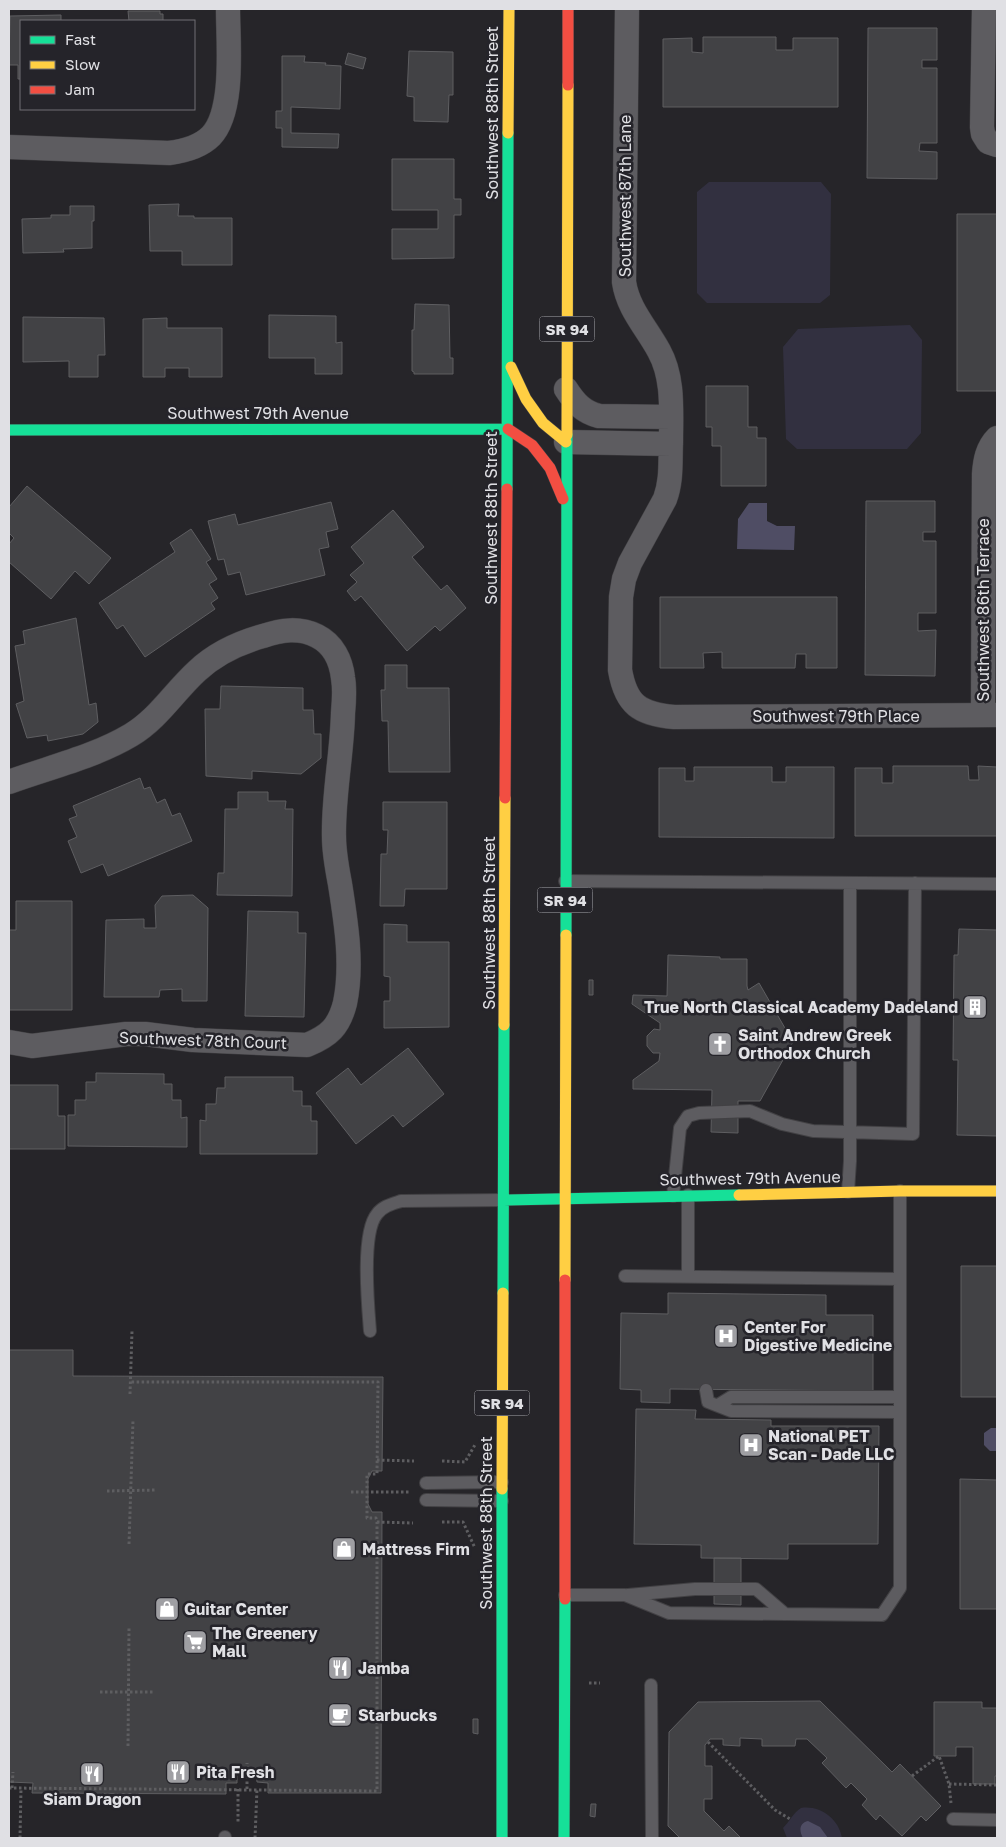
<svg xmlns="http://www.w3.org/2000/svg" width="1006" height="1847" font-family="'Golos Text',sans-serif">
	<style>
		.green { fill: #323040 }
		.water { fill: #4f4d64 }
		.building { fill: #424245; stroke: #5e5e61 }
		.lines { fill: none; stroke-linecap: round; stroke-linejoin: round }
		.lane-casing { stroke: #424144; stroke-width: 14 }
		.street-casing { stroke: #424144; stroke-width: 25 }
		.fast-casing { stroke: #424144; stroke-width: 12 }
		.slow-casing { stroke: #424144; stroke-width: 12 }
		.jam-casing { stroke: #424144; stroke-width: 12 }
		.path { stroke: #5e5e61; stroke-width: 3; stroke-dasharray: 2.5 2.5; stroke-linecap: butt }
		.lane { stroke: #5d5c60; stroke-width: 12 }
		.street { stroke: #5d5c60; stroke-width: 24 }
		.fast { stroke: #16e098; stroke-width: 11 }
		.slow { stroke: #ffcf43; stroke-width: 11 }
		.jam { stroke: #f24e42; stroke-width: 11 }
		.labels { text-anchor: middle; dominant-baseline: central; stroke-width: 5; stroke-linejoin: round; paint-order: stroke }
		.shield { fill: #25242a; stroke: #a8a8ac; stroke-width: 1 }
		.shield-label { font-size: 15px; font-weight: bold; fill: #e0e0e4 }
		.street-label { font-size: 16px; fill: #e0e0e4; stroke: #25242a }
		.poi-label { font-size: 16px; font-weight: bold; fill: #e0e0e4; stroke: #25242a; text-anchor: start }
	</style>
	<rect width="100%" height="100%" fill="#262529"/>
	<!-- green -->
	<path class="green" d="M709,182H821L831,194L830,295L820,303H707L697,293V192Z
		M910,325L922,340L921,433L907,449H797L786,439L783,347L798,329Z
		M801,1808C820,1805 839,1819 842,1838H787L783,1828C790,1821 793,1813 801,1808Z"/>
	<!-- water -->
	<path class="water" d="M749,503H767V521L777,526H795L794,550L737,549L738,519Z
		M991,1428H997V1451H990L984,1445V1433Z
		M808,1821L820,1827L828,1838H803C799,1831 799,1823 808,1821Z"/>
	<!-- building -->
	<path class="building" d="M128,11H160V14H163V21H129Z
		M61,15V21H21V79H18V65H9L10,16Z
		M868,28H937V60H922V68H937V143H920L919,151L937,152V179L867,178Z
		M703,37H776V50H793V38H838V107H663V39L692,38V52L703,53Z
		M409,51L453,52V95H449L448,122L414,121V97L407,96Z
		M348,53L366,58L363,69L345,64Z
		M282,56H305L304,62L326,63L325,65L341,66L340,109L291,107V133L339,134L338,148L282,147V128H276V111H282Z
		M392,159H454V199H461V215H454V258L392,259V229H438V210H392Z
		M179,204L178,216H194V218H232V265H182V251H150L149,205Z
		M70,206H94V221H92V248L63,249L64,252L23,253L22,219L51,218V215H70Z
		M957,214H997V391H957Z
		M415,304L449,305L450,358H453V374H414V372L412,371V330H414Z
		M269,315L336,316V343L342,342V374H315V358H269Z
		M23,317L104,318L105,355H98V377H69V361L23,362Z
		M167,318V328H222V377H189V368H165V377H143V319Z
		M706,386H748V427H757V438H766V486H721V446H712V427H706Z
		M27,486L111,558L89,584L75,571L51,599L9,562V544L14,538L9,533V507Z
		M866,501H935V532H923V541H936V613H918V631L936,630L935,676L865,675Z
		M331,502L338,529L326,532L329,547L319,549L325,575L246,595L240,572L228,575L224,559L218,560L208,521L235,514L238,525Z
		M393,510L424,547L412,557L441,590L447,585L466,608L440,631L435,626L407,651L361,596L355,601L347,591L357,582L350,575L364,563L351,547Z
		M191,529L211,559L206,562L217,579L209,584L218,598L211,603L215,609L145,657L123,625L117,629L99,603L175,552L170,543Z
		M660,597H837V668H806V654H796L795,668H722V652L703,653L704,668H660Z
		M76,618L89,705L96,703L98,722L83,734L48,741L47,735L27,738L16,704L24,701L15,646L25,644L23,631Z
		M385,665H407V688H449L450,772H389L388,721H382L381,690H385Z
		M221,686L303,688V710H313L314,734H321V758L301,774L252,771V779L206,776L205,709H220Z
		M893,766H968L969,780H979L978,766L997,767V836H855V768H882V783H893Z
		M694,767H772V782H786V767H834V838L659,837V768H685V781H694Z
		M140,778L144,789L150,787L157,803L165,799L172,816L180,813L192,841L108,876L103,864L81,873L68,841L77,837L69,819L77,816L73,806Z
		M238,792H268V801H286L285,809H293L292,896L217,895L218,873H224L225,809H238Z
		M383,802H447V889H405L404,906H380L381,854H387L388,830H383Z
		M193,895L208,908L207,1001H182V989L160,990L159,997H104L106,920L144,919V928H156L155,905L162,896Z
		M16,901H72V1010H9V930H16Z
		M248,911L298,912V933H306L304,1017L245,1016Z
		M384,924L407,925V942H449V1027L384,1028V1001H390V977L384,976Z
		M959,929L997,930V1136L957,1135L958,1060H953L954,955H958Z
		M668,955L720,957V959H747V986L748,990L759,983L793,1042L760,1101H738V1133L711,1132L712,1090L633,1089V1080L659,1061L660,1053H653L647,1046V1036L654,1029L660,1030V1023L632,1004L633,995L667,996Z
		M589,980H593V995H589Z
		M408,1048L444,1094L403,1127L393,1115L356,1144L316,1093L348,1068L361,1085Z
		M96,1073L164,1074V1084H172V1100H181V1118L187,1117V1147L68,1146V1115H75V1100H86V1082H96Z
		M225,1077H293V1091H302V1106H311V1121H317V1154H200V1120L206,1121V1104H216L217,1088H225Z
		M9,1085H58V1116H65V1149H9Z
		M961,1266H997V1397H961Z
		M668,1293L826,1295V1315H873V1391L670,1389V1403L641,1402V1390L620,1389L621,1313L668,1314Z
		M9,1350H73V1376L383,1377L382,1471H372L368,1479V1504L372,1512H382L381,1793H268V1783L257,1782L256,1772H237V1783H226V1794L32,1793L33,1783L9,1782Z
		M636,1409L696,1410L695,1419L771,1420V1426H879L878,1544H788V1559L701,1558V1545L634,1544Z
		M960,1479L997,1480V1609H960Z
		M714,1558H741V1605L714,1604Z
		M820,1701L892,1772L900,1764L941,1806L926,1821L921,1816L902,1836L880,1815L876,1820L862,1805L867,1799L851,1783L846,1788L822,1763L827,1758L807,1739H796L795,1746H762V1739L740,1738V1746L723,1745V1739H710L705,1745V1766H712V1799H704V1811L724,1831L729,1826L741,1838H680L668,1826L669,1732L698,1702Z
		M934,1702H982V1708H997V1776H995V1784H973V1747H956V1756H934Z
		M473,1719H478V1734L473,1733Z
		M591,1804H596L595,1817L590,1816Z"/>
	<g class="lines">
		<defs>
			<path id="lane" d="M565,881L997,884
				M848,1192L850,1161V883
				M673,1196L680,1128L688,1116L699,1113L750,1111L782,1124L813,1131L913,1134L915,883
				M625,1276L900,1279
				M688,1276V1195
				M370,1331C368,1306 361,1233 377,1214C383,1206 392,1204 401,1201L504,1200
				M706,1390L708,1402L731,1411L900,1412
				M718,1405L731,1397H900
				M426,1483L502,1482
				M426,1500L502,1501
				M565,1595H625L669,1613L882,1615L900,1588V1191
				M628,1595L695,1589H756L784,1613
				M651,1685L652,1838
				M953,1819L997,1820
				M225,1838V1837"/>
			<path id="street" d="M627,9L624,282C628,309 646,327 659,351C674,378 671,411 671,442C670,462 672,480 665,499L630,563L624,579L621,597L620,670C626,705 640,714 674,717L997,715
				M984,9L982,127L983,134L988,142L997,145
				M9,147L169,153C185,151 200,147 211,136C235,111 228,42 228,9
				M566,389C575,403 583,412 599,416L671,417
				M566,442L671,444
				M983,715L984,474C985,461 987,448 997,438
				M9,782C50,767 94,757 131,735C158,719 174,692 197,671C216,653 238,643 263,636C281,630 299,627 317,636C333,644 341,660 343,678C345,689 344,702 343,713C342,755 333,796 334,837C334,853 337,868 340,884C346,922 353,965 345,1003C339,1027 329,1036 307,1045L193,1040L145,1034H126L32,1046L9,1042"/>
			<path id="fast" d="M9,430L508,429
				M507,489L508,133
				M566,935L567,435
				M504,1200L739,1195
				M503,1293L504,1025
				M502,1489V1838
				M564,1838L565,1599"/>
			<path id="slow" d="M508,133L509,9
				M511,367L526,399L543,423L566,442
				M567,435L568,85
				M504,1025L505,798
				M739,1195L900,1191H997
				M565,1280L566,935
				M502,1489L503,1293"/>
			<path id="jam" d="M568,85V9
				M508,429L532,445L550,468L563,499
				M505,798L507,489
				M565,1599V1280"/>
		</defs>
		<!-- lane casing -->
		<use href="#lane" class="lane-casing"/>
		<!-- street casing -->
		<use href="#street" class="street-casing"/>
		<!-- fast casing -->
		<use href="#fast" class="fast-casing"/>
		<!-- slow casing -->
		<use href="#slow" class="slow-casing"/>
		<!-- jam casing -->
		<use href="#jam" class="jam-casing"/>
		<!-- path -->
		<path class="path" d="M130,1394L132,1331
			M377,1460L414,1461
			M442,1461L465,1462L476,1443
			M107,1491L157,1490
			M351,1492H410
			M377,1522L413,1523
			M442,1522H463L475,1548
			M129,1544L133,1420
			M589,1683H600
			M100,1692H155
			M708,1742L775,1810L790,1819
			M128,1746L129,1628
			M912,1776L939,1756L949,1784L951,1803
			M949,1784L997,1785
			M9,1788L377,1791V1522L376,1518H367V1474H377L378,1382H130
			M12,1788L13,1772
			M238,1789V1823
			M247,1789V1763
			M20,1838L21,1788
			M255,1838L257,1789"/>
		<!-- lane -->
		<use href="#lane" class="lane"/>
		<!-- street -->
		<use href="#street" class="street"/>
		<!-- fast -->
		<use href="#fast" class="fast"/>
		<!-- slow -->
		<use href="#slow" class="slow"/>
		<!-- jam -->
		<use href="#jam" class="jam"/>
	</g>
	<!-- icons -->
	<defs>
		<symbol id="building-square" viewBox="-11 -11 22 22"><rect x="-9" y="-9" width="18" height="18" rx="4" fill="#9f9fa3" stroke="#25242a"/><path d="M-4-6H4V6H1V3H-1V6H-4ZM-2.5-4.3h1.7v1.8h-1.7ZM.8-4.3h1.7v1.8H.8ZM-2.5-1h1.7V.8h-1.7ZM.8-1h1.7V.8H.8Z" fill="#fff"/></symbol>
		<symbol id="church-square" viewBox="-11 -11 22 22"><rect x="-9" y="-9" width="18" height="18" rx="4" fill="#9f9fa3" stroke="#25242a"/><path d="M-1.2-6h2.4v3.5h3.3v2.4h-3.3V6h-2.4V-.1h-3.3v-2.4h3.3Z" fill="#fff"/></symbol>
		<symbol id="hospital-square" viewBox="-11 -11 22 22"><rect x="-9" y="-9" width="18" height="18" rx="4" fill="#9f9fa3" stroke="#25242a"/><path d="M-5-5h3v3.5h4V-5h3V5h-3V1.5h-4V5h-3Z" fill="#fff"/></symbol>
		<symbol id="shop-square" viewBox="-11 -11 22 22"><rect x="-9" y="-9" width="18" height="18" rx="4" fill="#9f9fa3" stroke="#25242a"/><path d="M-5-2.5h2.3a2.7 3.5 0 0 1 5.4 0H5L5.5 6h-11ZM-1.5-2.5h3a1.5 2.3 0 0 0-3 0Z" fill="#fff"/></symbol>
		<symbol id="supermarket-square" viewBox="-11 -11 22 22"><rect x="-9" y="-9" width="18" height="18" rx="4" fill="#9f9fa3" stroke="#25242a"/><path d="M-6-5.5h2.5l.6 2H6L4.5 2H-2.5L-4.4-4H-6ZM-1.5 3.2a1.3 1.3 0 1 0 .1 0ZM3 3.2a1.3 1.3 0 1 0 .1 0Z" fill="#fff"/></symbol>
		<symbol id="restaurant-square" viewBox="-11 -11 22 22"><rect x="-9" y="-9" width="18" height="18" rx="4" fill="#9f9fa3" stroke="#25242a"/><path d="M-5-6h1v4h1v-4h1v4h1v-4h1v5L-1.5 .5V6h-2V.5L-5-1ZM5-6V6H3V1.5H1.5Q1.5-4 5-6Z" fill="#fff"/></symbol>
		<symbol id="cafe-square" viewBox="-11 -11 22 22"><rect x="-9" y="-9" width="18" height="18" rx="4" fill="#9f9fa3" stroke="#25242a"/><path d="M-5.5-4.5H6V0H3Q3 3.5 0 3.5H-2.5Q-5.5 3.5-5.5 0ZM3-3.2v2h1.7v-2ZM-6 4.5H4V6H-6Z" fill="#fff"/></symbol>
	</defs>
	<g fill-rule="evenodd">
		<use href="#building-square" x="961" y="993" width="28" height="28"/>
		<use href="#church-square" x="706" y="1030" width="28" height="28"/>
		<use href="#hospital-square" x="712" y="1322" width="28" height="28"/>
		<use href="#hospital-square" x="737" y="1431" width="28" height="28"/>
		<use href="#shop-square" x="330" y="1535" width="28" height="28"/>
		<use href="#shop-square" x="153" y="1595" width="28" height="28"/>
		<use href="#supermarket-square" x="181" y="1628" width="28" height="28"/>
		<use href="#restaurant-square" x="326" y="1654" width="28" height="28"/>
		<use href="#cafe-square" x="326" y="1701" width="28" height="28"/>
		<use href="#restaurant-square" x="164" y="1758" width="28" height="28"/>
		<use href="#restaurant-square" x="78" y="1760" width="28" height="28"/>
	</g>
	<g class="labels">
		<!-- shield labels -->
		<g class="shield">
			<rect x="539.5" y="316.5" width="55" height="25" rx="4"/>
			<rect x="537.5" y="887.5" width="55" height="25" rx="4"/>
			<rect x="474.5" y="1390.5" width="55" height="25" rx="4"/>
		</g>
		<g class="shield-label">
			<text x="567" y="329">SR 94</text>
			<text x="565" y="900">SR 94</text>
			<text x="502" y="1403">SR 94</text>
		</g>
		<!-- street labels -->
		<g class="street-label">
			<text transform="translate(492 113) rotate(-90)">Southwest 88th Street</text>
			<text transform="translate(625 196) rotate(-90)">Southwest 87th Lane</text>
			<text x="258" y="413">Southwest 79th Avenue</text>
			<text transform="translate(491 518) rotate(-90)">Southwest 88th Street</text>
			<text transform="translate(983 610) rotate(-90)">Southwest 86th Terrace</text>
			<text x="836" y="716">Southwest 79th Place</text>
			<text transform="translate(489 923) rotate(-90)">Southwest 88th Street</text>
			<text transform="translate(203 1040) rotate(2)">Southwest 78th Court</text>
			<text transform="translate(750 1178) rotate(-1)">Southwest 79th Avenue</text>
			<text transform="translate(486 1523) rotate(-90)">Southwest 88th Street</text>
		</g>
		<!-- poi labels -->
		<g class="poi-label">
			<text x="958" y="1007" text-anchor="end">True North Classical Academy Dadeland</text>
			<text x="738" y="1035">Saint Andrew Greek<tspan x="738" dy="18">Orthodox Church</tspan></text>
			<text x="744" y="1327">Center For<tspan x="744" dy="18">Digestive Medicine</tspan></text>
			<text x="768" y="1436">National PET<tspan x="768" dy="18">Scan - Dade LLC</tspan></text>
			<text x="362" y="1549">Mattress Firm</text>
			<text x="184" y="1609">Guitar Center</text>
			<text x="212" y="1633">The Greenery<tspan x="212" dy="18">Mall</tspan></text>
			<text x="358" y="1668">Jamba</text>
			<text x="358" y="1715">Starbucks</text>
			<text x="196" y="1772">Pita Fresh</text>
			<text x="92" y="1799" text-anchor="middle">Siam Dragon</text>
		</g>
	</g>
	<!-- border -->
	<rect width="1006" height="1847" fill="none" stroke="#e0e0e4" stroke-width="20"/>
	<!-- legend -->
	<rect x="20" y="20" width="175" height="90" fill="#25242a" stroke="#706f74"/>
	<rect x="30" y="36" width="25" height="8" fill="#16e098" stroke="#706f74"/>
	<text x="65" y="45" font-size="15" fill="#e0e0e4">Fast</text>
	<rect x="30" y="61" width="25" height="8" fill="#ffcf43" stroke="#706f74"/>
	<text x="65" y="70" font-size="15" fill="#e0e0e4">Slow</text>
	<rect x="30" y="86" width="25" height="8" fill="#f24e42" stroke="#706f74"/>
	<text x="65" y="95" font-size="15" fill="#e0e0e4">Jam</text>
</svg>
